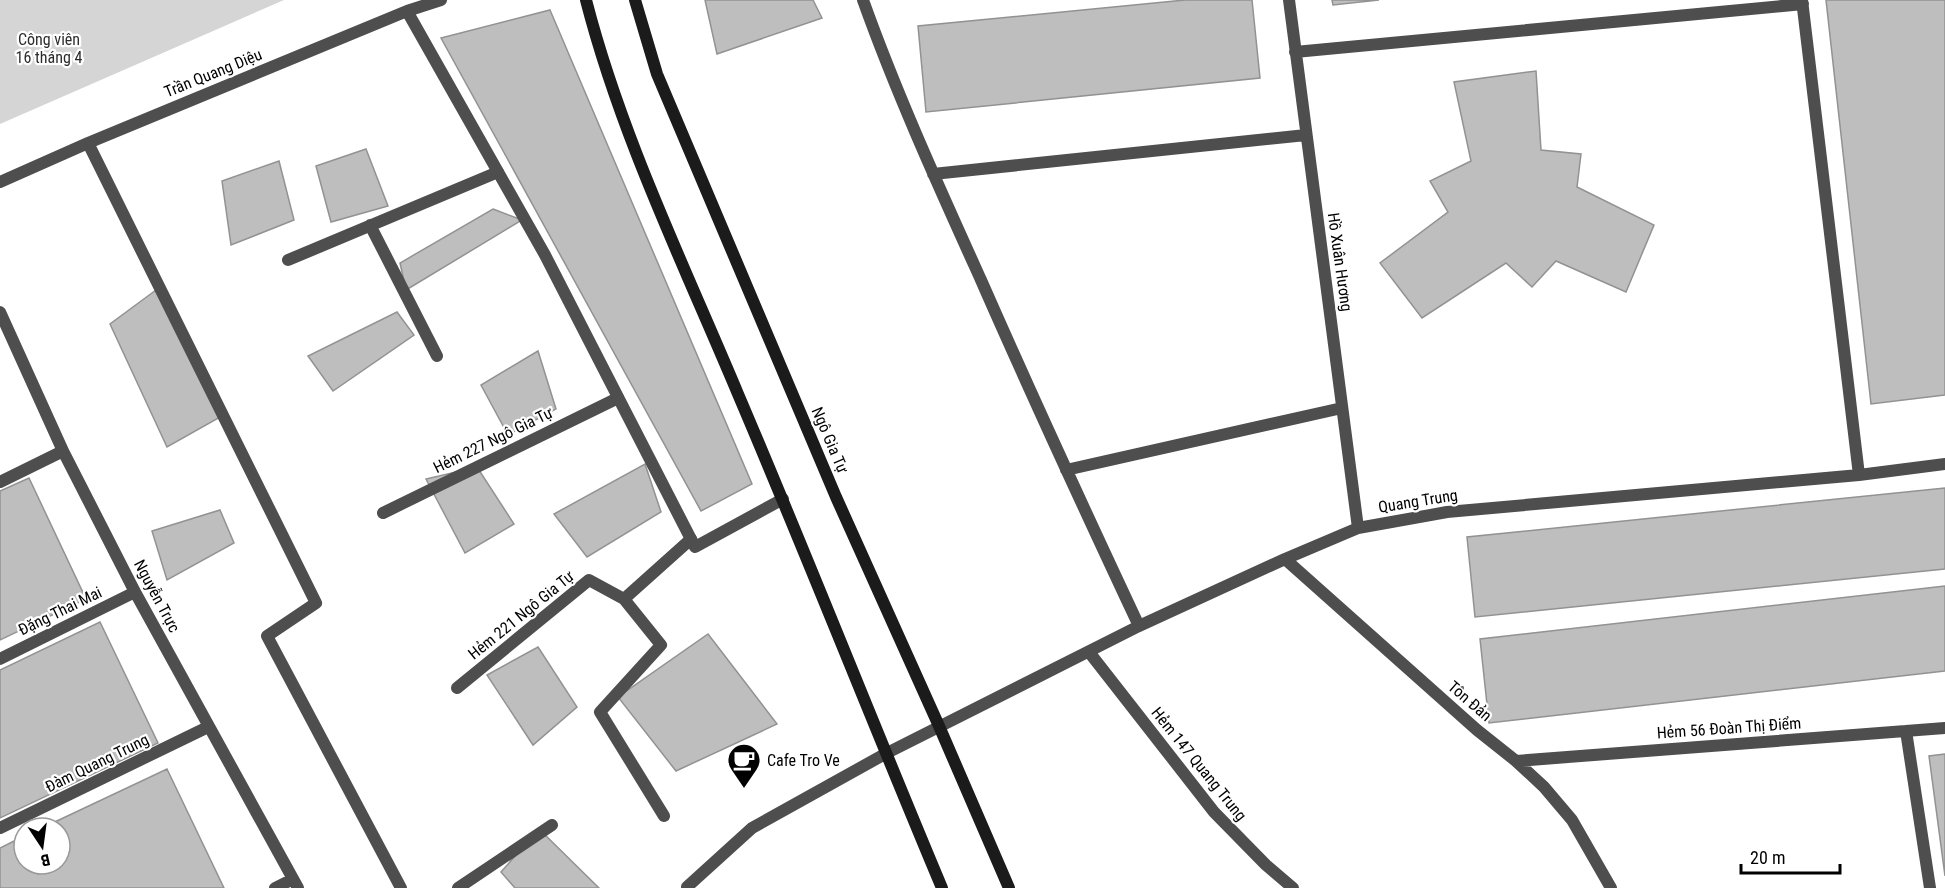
<svg xmlns="http://www.w3.org/2000/svg" width="1945" height="888" font-family="'Roboto Condensed',sans-serif">
	<style>
		.green { fill: #d5d5d5 }
		.building { fill: #bebebe; stroke: #929292; stroke-width: 1.5 }
		.lines { fill: none; stroke-linecap: round; stroke-linejoin: round }
		.lane { stroke: #4e4e4e; stroke-width: 12 }
		.street { stroke: #4e4e4e; stroke-width: 12 }
		.secondary { stroke: #1b1b1b; stroke-width: 12 }
		.labels { text-anchor: middle; dominant-baseline: central; stroke-width: 4.5; stroke-linejoin: round; paint-order: stroke }
		.park-label { font-size: 16px; fill: #2c2c2c; stroke: #fff }
		.street-label { font-size: 16px; fill: #000; stroke: #fff }
		.poi-label { font-size: 16px; fill: #000; stroke: #fff; text-anchor: start }
	</style>
	<rect width="100%" height="100%" fill="#fff"/>
	<!-- green -->
	<path class="green" d="M0,0H284L0,124Z"/>
	<!-- building -->
	<path class="building" d="M705,0H813L822,18L717,54Z
		M1185,0H1252L1260,78L926,112L918,26Z
		M1332,0H1379L1333,5Z
		M1826,0H1945V395L1871,404Z
		M550,10L752,484L701,511L441,38Z
		M1536,71L1541,150L1581,154L1577,187L1654,225L1626,292L1556,261L1532,287L1506,263L1422,318L1380,263L1448,212L1430,181L1471,161L1454,82Z
		M366,149L388,206L331,222L316,166Z
		M279,161L294,220L231,245L222,181Z
		M493,209L522,220L406,290L400,263Z
		M156,290L222,416L167,447L110,324Z
		M397,312L414,335L333,391L308,356Z
		M538,351L556,409L508,435L481,385Z
		M645,464L661,512L587,557L554,514Z
		M477,467L514,524L465,553L426,479Z
		M29,478L86,599L0,640V491Z
		M1945,488V569L1475,617L1467,537Z
		M220,510L234,543L167,580L152,531Z
		M1945,586V671L1489,723L1480,639Z
		M100,622L158,743L0,818V670Z
		M708,634L777,724L676,771L618,697Z
		M538,647L577,707L533,745L487,675Z
		M1945,754V876L1929,756Z
		M167,769L224,888H0V848L24,836V864H60V828H42Z
		M539,829L599,888H515L501,872Z"/>
	<g class="lines">
		<!-- lane -->
		<path class="lane" d="M370,225L437,356
			M288,260L498,172
			M383,513L618,398
			M624,599L661,645L600,712L664,816
			M457,688L589,580L624,599L691,539"/>
		<!-- street -->
		<path class="street" d="M863,0C897,95 939,187 981,280C1032,396 1085,511 1139,626
			M1289,0L1358,528
			M1802,0L1859,475
			M407,11L545,255L695,547L783,499
			M1295,52L1803,4
			M88,143L316,603L267,636L401,888
			M933,174L1306,135
			M0,182L88,143L407,11L441,0
			M0,312L63,451L135,592L298,888
			M1066,470L1342,408
			M0,482L63,451
			M1285,559L1477,730L1516,761L1544,787L1572,820L1611,888
			M1089,652L1214,812L1266,865L1293,888
			M0,659L135,592
			M1906,731L1930,888
			M1516,761L1945,728
			M0,828L208,727
			M687,887L752,828L885,754L1139,626L1285,559L1358,528L1447,512L1859,475L1945,464
			M275,888L293,879
			M458,888L552,825"/>
		<!-- secondary -->
		<path class="secondary" d="M586,0C621,136 684,265 738,394C808,558 873,724 942,888
			M635,0L657,74L836,497L939,726L1009,888"/>
	</g>
	<!-- icons -->
	<defs>
		<symbol id="cafe-pin" viewBox="-11 -11 22 30"><path d="M0 17L-7.5 6A9.5 9.5 0 1 1 7.5 6Z" fill="#000" stroke="#fff"/><path d="M-5.5-4.5H6V0H3Q3 3.5 0 3.5H-2.5Q-5.5 3.5-5.5 0ZM3-3.2v2h1.7v-2ZM-6 4.5H4V6H-6Z" fill="#fff"/></symbol>
	</defs>
	<g fill-rule="evenodd">
		<use href="#cafe-pin" x="725" y="741" width="38" height="52"/>
	</g>
	<g class="labels">
		<!-- park labels -->
		<g class="park-label">
			<text x="49" y="39">Công viên<tspan x="49" dy="18">16 tháng 4</tspan></text>
		</g>
		<!-- street labels -->
		<g class="street-label">
			<text transform="translate(213 73) rotate(-22)">Trần Quang Diệu</text>
			<text transform="translate(1340 262) rotate(82)">Hồ Xuân Hương</text>
			<text transform="translate(493 440) rotate(-26)">Hẻm 227 Ngô Gia Tự</text>
			<text transform="translate(830 440) rotate(67)">Ngô Gia Tự</text>
			<text transform="translate(1418 501) rotate(-9)">Quang Trung</text>
			<text transform="translate(157 596) rotate(62)">Nguyễn Trực</text>
			<text transform="translate(60 611) rotate(-26)">Đặng Thai Mai</text>
			<text transform="translate(521 615) rotate(-39)">Hẻm 221 Ngô Gia Tự</text>
			<text transform="translate(1470 701) rotate(41)">Tôn Đản</text>
			<text transform="translate(1729 728) rotate(-4)">Hẻm 56 Đoàn Thị Điểm</text>
			<text transform="translate(97 763) rotate(-26)">Đàm Quang Trung</text>
			<text transform="translate(1199 764) rotate(51)">Hẻm 147 Quang Trung</text>
		</g>
		<!-- poi labels -->
		<g class="poi-label">
			<text x="767" y="760">Cafe Tro Ve</text>
		</g>
	</g>
	<!-- north arrow -->
	<g transform="translate(42 846) rotate(167)"><circle r="28" fill="#ffffff" stroke="#999999" stroke-width="1.5"/>
	<path d="M0-4.5L10 22L0 15L-10 22Z" fill="#000000"/>
	<text y="-9" font-size="16" font-weight="bold" text-anchor="middle" fill="#000000">B</text>
	</g>
	<!-- scale -->
	<path d="M1741 864v9h99v-9" fill="none" stroke="#000000" stroke-width="3"/>
	<text x="1750" y="864" font-size="18" fill="#000000" stroke="#ffffff" stroke-width="4.5" paint-order="stroke">20 m</text>
</svg>
